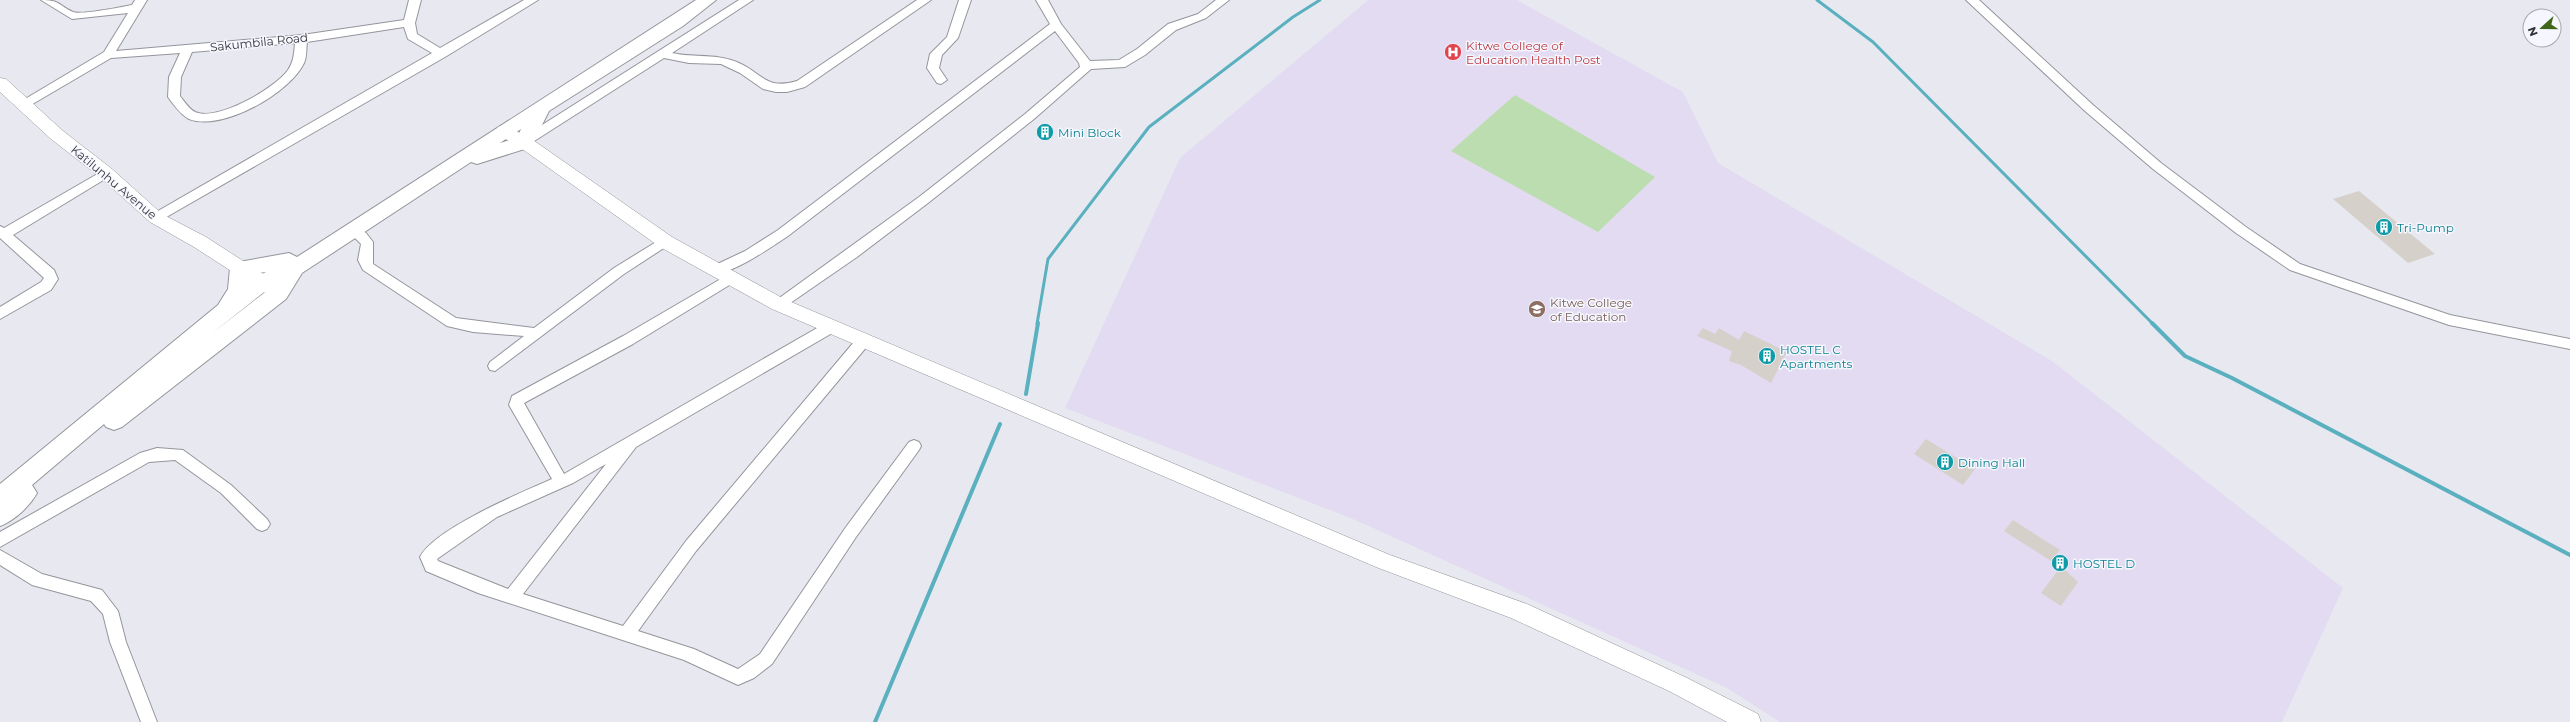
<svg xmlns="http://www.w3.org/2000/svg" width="2570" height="722" font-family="Montserrat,sans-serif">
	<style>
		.education { fill: #e3dbf1 }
		.green { fill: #bbddaf }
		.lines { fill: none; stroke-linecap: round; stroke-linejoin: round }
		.stream-far1 { stroke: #5ab0bf; stroke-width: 3 }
		.stream { stroke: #5ab0bf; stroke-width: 4 }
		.building { fill: #d6d0cb }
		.street-casing { stroke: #94959c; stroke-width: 2 }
		.secondary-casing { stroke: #94959c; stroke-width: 1 }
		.highway-casing { stroke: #94959c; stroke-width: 2 }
		.street { fill: #fff; fill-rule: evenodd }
		.secondary { fill: #fff; fill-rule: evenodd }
		.highway { fill: #fff; fill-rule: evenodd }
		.labels { text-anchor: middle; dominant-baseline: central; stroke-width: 3; stroke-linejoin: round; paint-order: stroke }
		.street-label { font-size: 12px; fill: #333437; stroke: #f5f6fe }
		.health-label { font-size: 12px; fill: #be3a42; stroke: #f5f6fe; text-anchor: start }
		.culture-label { font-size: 12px; fill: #0d838f; stroke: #f5f6fe; text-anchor: start }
		.education-label { font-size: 12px; fill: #785e54; stroke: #f5f6fe; text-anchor: start }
	</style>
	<rect width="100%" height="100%" fill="#e8e9f0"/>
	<!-- education -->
	<path class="education" d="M1368,0H1517L1683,92L1718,163L2052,361L2343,588L2282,722H1780L1727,688L1353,519L1065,408L1180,158Z"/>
	<!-- green -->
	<path class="green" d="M1515,95L1655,177L1598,232L1451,151Z"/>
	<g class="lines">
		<!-- stream-far1 -->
		<path class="stream-far1" d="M1817,0L1873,42L2153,324
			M1037,324L1048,259L1149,127L1293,17L1320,0"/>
		<!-- stream -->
		<path class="stream" d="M2152,323L2185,356L2232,378L2570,555
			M1026,394L1038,323
			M875,722L1000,424"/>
	</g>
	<!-- building -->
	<path class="building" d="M1046,126L1051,129L1053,137L1048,141L1035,134Z
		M2359,191L2435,254L2408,263L2333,199Z
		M1703,328L1715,334L1719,328L1739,340L1744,331L1787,352L1771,383L1741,365L1729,361L1732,351L1697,336Z
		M1926,439L1975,469L1963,485L1914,454Z
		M2013,520L2060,550L2051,561L2004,531Z
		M2061,566L2078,582L2061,606L2041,593Z"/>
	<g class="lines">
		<defs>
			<path id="street" d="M41,0C60,0 58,5 73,12C81,15 122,7 132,5L135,0H147L116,51L302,35L404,20L409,0H421L415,23L417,34L440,48L524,0H538L445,57L156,223L150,218L151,215L432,53L408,39L404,27L307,42C306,49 307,57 304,63C290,93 222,132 189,119C181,115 173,104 168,97L169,77L180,53L111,58L24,109L20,108V102L104,52L128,13L72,19ZM295,43C294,53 294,61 288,70C275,88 218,122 195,112C189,109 184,101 180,96L181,77L192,52Z
				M739,0H753L672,53C694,58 718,53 739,63C763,74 766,90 797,81L917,0H931L805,87L787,92H776L763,89L740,73L721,64L689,63L664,58L528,145H520L518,142L520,139Z
				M959,0H971L958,38L942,55L939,68L947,80L941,84L937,83L927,68L930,54L947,37Z
				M1036,0H1048L1061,24L1090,61L1119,60L1137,49L1168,24L1198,14L1216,0H1229L1206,18L1176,30L1145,55L1125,67L1091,69L1034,119L928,203L857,257L783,308L778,309L771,304L919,197L1025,114L1080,67L1079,63L1055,31L788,236C773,246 727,278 711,273L709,270L711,267L745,251L778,230L1050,24Z
				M1966,0H1979L2093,105L2161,163L2246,227L2300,264L2450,315L2570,339V349L2449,325L2290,270L2236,233L2153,169L2085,111Z
				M106,169L112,173L110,176L13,235L54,270L58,279L51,290L0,319V307L41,282L44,278L0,238V226L4,228Z
				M352,224L366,233L373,242V264L456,318L534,328L614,268L661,239L666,237L673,242L624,274L495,371L490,370L488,366L490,362L524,336L473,332L447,326L363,270L358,260L361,244L346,229Z
				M731,273L738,278L736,281L633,344L524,403L564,474L824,324H834L836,328L834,332L636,447L523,594L623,626L686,541L859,336L864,335L871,340L869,344L696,551L638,631L694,649L738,669L760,654L846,527L909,442L914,440L919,442L921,446L919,450L856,537L772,664L754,678L738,685L684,660L478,593L426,571L420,557C434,529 522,492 552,479L509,405L512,396L623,336ZM606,464L508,589L438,561L437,559L497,517L573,483Z
				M157,448L183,450L231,485L267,519L270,524L267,529L262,531L257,529L221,493L175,460L149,462L0,547V532L140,453Z
				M0,550L42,574L102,590L118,611L126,642L157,722H141L110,642L103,614L91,601L32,585L0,565Z"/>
			<path id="secondary" d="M0,78L6,79L63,131L112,169L162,214L206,237L285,288L288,293L285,298L279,300L273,298L194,247L150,222L100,177L51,139L0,92Z
				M504,125L530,138L672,237L784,299L1390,555L1527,604L1685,677L1758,714L1761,722H1727L1669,691L1511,618L1376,567L772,309L660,247L518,146L498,135L496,131L498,127Z"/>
			<path id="highway" d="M696,0H716L683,26L549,111L531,147L477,164L471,162L302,273L286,299L122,427L114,430L106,427L104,424L32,485L37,493C30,506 14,521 0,526V484L218,305L228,289L230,268L233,263L289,253L297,257ZM521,129L517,138L500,143ZM266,272L249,281L250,274ZM272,287L211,334L268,289Z"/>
		</defs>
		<!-- street casing -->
		<use href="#street" class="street-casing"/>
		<!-- secondary casing -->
		<use href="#secondary" class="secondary-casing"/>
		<!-- highway casing -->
		<use href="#highway" class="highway-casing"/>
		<!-- street -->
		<use href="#street" class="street"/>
		<!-- secondary -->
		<use href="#secondary" class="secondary"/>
		<!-- highway -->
		<use href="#highway" class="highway"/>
	</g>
	<!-- icons -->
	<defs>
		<symbol id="hospital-disc" viewBox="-11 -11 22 22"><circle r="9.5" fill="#e0444e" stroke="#f5f6fe"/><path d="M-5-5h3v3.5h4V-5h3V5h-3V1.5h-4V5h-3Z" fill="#fff"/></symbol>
		<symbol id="building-disc" viewBox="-11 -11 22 22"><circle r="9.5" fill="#0f9aa8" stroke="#f5f6fe"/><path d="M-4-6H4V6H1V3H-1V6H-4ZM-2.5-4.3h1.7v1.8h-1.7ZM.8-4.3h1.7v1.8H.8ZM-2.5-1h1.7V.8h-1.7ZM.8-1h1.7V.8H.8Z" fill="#fff"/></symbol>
		<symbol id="university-disc" viewBox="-11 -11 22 22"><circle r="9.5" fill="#8d6e63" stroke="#f5f6fe"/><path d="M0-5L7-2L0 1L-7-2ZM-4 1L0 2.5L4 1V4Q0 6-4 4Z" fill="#fff"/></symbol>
	</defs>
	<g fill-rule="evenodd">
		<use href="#hospital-disc" x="1443" y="42" width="20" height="20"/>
		<use href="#building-disc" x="1035" y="122" width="20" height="20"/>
		<use href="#building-disc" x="2374" y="217" width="20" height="20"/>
		<use href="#university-disc" x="1527" y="299" width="20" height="20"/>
		<use href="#building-disc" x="1757" y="346" width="20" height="20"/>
		<use href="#building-disc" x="1935" y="452" width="20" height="20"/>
		<use href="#building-disc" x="2050" y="553" width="20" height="20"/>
	</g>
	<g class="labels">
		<!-- street labels -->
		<g class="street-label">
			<text transform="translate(259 42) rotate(-6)">Sakumbila Road</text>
			<text transform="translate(114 182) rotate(40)">Katilunhu Avenue</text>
		</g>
		<!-- health labels -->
		<g class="health-label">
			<text x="1466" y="45">Kitwe College of<tspan x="1466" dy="14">Education Health Post</tspan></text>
		</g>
		<!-- culture labels -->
		<g class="culture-label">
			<text x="1058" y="132">Mini Block</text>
			<text x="2397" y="227">Tri-Pump</text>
			<text x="1780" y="349">HOSTEL C<tspan x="1780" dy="14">Apartments</tspan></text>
			<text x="1958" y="462">Dining Hall</text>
			<text x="2073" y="563">HOSTEL D</text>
		</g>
		<!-- education labels -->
		<g class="education-label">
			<text x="1550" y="302">Kitwe College<tspan x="1550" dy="14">of Education</tspan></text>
		</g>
	</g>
	<!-- north arrow -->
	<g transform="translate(2542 28) rotate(249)"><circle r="19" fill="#f5f6fe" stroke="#a7a8ae"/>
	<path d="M0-3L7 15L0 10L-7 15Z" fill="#42651c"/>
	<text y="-6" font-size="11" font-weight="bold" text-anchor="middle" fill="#333437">N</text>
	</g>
</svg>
